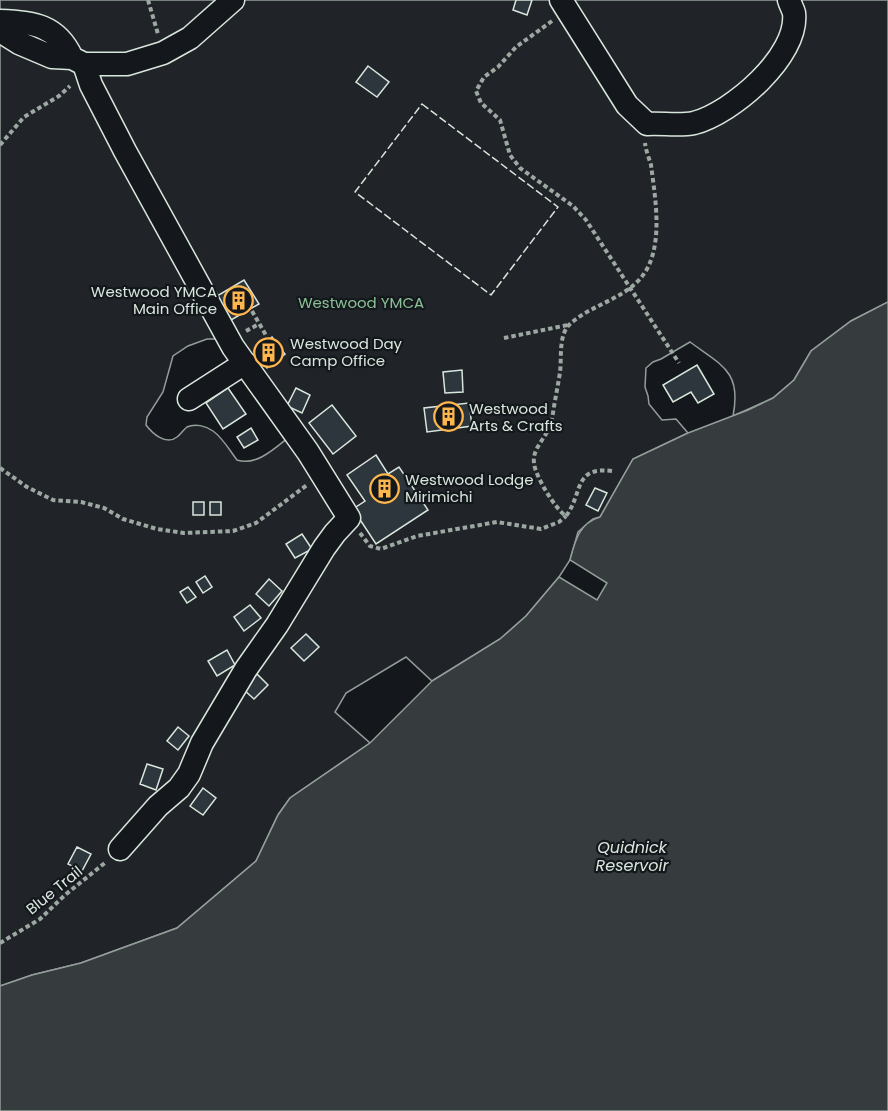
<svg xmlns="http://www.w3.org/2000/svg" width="888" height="1111" font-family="Poppins,sans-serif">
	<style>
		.green { fill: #202428; stroke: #939e99; stroke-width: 1.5; fill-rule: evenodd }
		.water { fill: #363b3e; stroke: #939e99; stroke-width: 1.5 }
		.building { fill: #2c363c; stroke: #d8e6dc; stroke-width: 1.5 }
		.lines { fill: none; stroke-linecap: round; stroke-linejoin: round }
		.minor-casing { stroke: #d8e6dc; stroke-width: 25 }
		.path { stroke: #9da8a2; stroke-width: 4; stroke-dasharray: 4.5 3; stroke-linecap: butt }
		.minor { stroke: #14181c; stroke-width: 22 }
		.fence { stroke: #d8e6dc; stroke-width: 1.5; stroke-dasharray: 8 3; stroke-linecap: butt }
		.labels { text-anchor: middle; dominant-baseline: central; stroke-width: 4.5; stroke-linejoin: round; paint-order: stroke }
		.poi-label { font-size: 15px; fill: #d8e6dc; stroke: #14181c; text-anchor: start }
		.park-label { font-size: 15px; fill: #8ac095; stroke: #14181c }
		.street-label { font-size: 15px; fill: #d8e6dc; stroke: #14181c }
		.water-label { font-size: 16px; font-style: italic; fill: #d8e6dc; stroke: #14181c }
	</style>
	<rect width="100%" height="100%" fill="#14181c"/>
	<!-- green -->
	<path class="green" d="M0,0H888V302L851,321L811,351L794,380L773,398L733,416C742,371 721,365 690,342L661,359L653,362L646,368L645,387L648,396L649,404L662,420L676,419L688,433L633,459L600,517L593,519L578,532L570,560L559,577L526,616L500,639L432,681L406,657L346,693L335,712L370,743L290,798L278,815L256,861L177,928L81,963L32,975L0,986ZM207,339H219L294,433C278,445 258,467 237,460C230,451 223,438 213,431C206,426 195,423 187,427C183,430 181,434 177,437C166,446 152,433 146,425L147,417L163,392L173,356L188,346Z"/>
	<!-- water -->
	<path class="water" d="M888,302V1111H0V986L32,975L81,963L177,928L256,861L278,815L290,798L370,743L432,681L500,639L526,616L559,577L597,600L607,583L570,560C575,541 579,523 600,517L633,459L688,433L748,410L773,398L794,380L811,351L851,321Z"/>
	<!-- building -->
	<path class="building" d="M516,0H532L527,15L513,10Z
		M368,66L389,82L377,97L356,82Z
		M244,280L259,304L231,320L217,296Z
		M272,337L285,354L267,368L254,351Z
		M697,365L714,394L698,403L691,392L673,402L663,385Z
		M462,370L463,392L445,393L443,372Z
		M228,388L246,414L223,429L206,403Z
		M296,388L310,395L302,413L287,406Z
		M469,403L472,426L427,432L424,408Z
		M332,405L356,436L333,454L309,423Z
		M251,428L258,440L244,448L237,437Z
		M376,455L388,474L399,467L428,510L376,544L353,509L365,501L347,475Z
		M595,488L607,493L598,511L586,505Z
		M193,502H204V515H193Z
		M210,502H221V515H210Z
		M302,534L312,549L295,558L286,544Z
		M205,576L212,587L203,593L196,582Z
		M269,579L282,591L269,606L256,594Z
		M188,587L196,597L187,603L180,592Z
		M250,605L261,618L244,631L234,617Z
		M306,634L319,647L304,661L291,648Z
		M227,650L235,665L217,676L208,661Z
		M257,674L268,685L254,699L243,689Z
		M178,727L189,736L178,750L167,741Z
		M147,764L163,769L156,790L140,784Z
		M203,788L216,798L203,815L190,806Z
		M77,847L91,854L82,871L68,864Z"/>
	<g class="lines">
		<defs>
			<path id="minor" d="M561,0L627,105L647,124C662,123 680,126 694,123C732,113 799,56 794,13C793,9 790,4 789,0
				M0,21C33,22 57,25 72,58
				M0,31L19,43L52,57L72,58L84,64H127L163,53L190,38L233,0
				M84,64L91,85L125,151L233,347L308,452L349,518L335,533L324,548L277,625L246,669L202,743L189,774L179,788L158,806L120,849
				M189,399L245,363"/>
		</defs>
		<!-- minor casing -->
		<use href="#minor" class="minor-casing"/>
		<!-- path -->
		<path class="path" d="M148,0L158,34
			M552,21L516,47L498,67L484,77L476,91L481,103L500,120L510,155L520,168L573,206L586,220L679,363
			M0,145L24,117L59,96L70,86
			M252,311L267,337
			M246,331L259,324
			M504,338L568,325
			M0,468L27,487L53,500L81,502L104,508L123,519L157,529L184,533L233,531L256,523L307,485
			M612,471C573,466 583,494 566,516C556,510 535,476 534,463C532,449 545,439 550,426C552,422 552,417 553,413C555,399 558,386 560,372C562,358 558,335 570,324C594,302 634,298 649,265C662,236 655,196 651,165C649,158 646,151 645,143
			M360,533L370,546L381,549L417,536L497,522L541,529L559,522L566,516
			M0,943L40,919L65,895L106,862"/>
		<!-- minor -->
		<use href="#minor" class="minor"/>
		<!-- fence -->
		<path class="fence" d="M422,104L558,207L491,295L355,192Z"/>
	</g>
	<!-- icons -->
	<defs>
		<symbol id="building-ring" viewBox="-11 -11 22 22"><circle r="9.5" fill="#14181c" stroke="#ffb74d" stroke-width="1.5"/><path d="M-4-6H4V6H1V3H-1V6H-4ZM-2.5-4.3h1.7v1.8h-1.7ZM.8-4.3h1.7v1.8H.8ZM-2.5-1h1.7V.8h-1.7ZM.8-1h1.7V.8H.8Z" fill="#ffb74d"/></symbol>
	</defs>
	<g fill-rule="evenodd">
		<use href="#building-ring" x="222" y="284" width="33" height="33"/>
		<use href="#building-ring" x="252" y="336" width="33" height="33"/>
		<use href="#building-ring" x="432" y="400" width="33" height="33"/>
		<use href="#building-ring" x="368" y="472" width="33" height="33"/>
	</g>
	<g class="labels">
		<!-- poi labels -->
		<g class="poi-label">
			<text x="217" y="291" text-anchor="end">Westwood YMCA<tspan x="217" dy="17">Main Office</tspan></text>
			<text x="290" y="343">Westwood Day<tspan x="290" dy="17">Camp Office</tspan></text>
			<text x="469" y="408">Westwood<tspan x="469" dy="17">Arts &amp; Crafts</tspan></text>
			<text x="405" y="479">Westwood Lodge<tspan x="405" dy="17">Mirimichi</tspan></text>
		</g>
		<!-- park labels -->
		<g class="park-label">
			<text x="361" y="302">Westwood YMCA</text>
		</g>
		<!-- street labels -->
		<g class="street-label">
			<text transform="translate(54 890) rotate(-39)">Blue Trail</text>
		</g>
		<!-- water labels -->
		<g class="water-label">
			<text x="632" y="847">Quidnick<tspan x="632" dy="18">Reservoir</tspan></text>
		</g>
	</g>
</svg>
